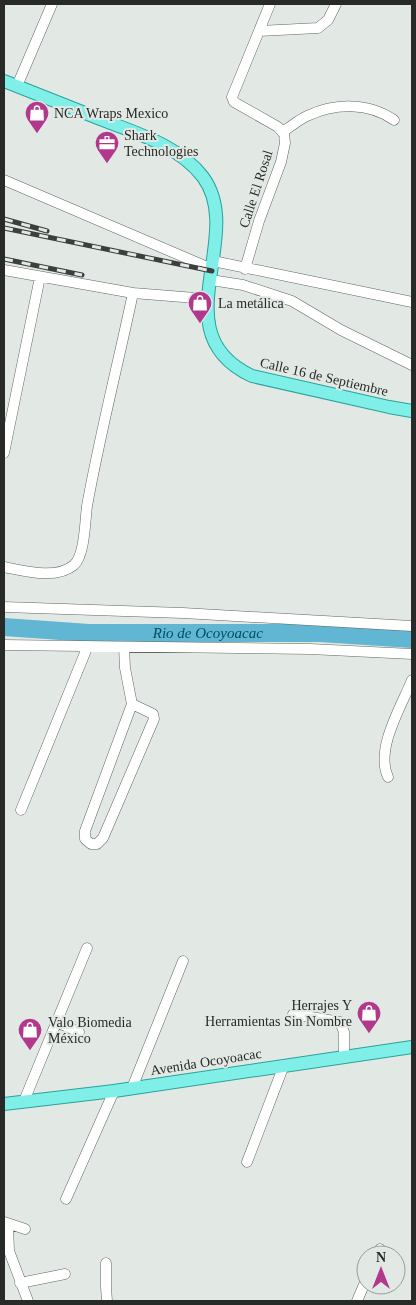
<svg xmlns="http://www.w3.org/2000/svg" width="416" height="1305" font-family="Georgia,serif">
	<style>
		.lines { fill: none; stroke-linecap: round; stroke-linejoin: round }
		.river { stroke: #61b6d3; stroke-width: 18 }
		.minor-casing { stroke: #606662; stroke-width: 11 }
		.major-casing { stroke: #29a39b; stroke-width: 14 }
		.minor { stroke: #fff; stroke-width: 10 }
		.major { stroke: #7fefe8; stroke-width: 12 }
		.rail-casing { stroke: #3c3f3d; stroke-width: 5 }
		.rail { stroke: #e2e9e4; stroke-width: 3; stroke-dasharray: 9; stroke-linecap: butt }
		.labels { text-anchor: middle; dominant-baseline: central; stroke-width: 4; stroke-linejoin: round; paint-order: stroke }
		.poi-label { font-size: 14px; fill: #282a28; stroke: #e2e9e4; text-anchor: start }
		.street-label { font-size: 14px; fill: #282a28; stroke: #e2e9e4 }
		.water-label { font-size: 15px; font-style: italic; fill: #004d62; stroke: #e2e9e4 }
	</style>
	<rect width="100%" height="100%" fill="#e2e9e4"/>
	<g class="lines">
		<!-- river -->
		<path class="river" id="s1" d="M4,627L89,633H319L412,639"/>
		<defs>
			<path id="minor" d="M259,31L318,28L328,20L336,4
				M17,86L52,4
				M283,131C291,127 298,120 307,116C335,103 368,102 394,120
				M4,180L212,269
				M213,261L412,302
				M245,269L259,221L281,162L285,143L284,134L278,127L234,102L232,97L270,4
				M4,270L133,293L208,299
				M211,280L243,285L292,301L341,330L412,365
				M4,453L40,277
				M4,567C25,571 56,580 74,565C85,555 85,520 87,506C100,434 118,364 133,293
				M4,607L183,613L412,626
				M4,645L310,649L412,654
				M124,647L125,668L132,704L153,714L154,719L103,838L97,844H91L85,839V831L132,704
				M388,777C375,749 401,707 412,680
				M21,810L87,648
				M293,1014L340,1022L344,1032V1057
				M56,1022L79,1032
				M132,1088L183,961
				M24,1101L87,948
				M247,1162L284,1065
				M66,1199L114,1091
				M4,1222L25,1229
				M8,1225L9,1251L28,1301
				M377,1255L380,1249
				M106,1263V1287L107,1301
				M20,1283L65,1274
				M357,1301L366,1280"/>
			<path id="major" d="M4,81C34,93 65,105 95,117C132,132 178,144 203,177C247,237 160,333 252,376L389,407L412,411
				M4,1104L114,1091L412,1047"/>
		</defs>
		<!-- minor casing -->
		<use href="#minor" class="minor-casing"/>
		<!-- major casing -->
		<use href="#major" class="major-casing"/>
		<!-- minor -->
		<use href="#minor" class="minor"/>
		<!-- major -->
		<use href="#major" class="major"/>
		<defs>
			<path id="rail" d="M4,219L47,231
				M4,228L212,271
				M4,259L82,275"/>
		</defs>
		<!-- rail casing -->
		<use href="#rail" class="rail-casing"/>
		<!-- rail -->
		<use href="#rail" class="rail"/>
	</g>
	<!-- icons -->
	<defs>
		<symbol id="shop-pin" viewBox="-11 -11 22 30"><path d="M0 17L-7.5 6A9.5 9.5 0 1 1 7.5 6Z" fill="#b1388c" stroke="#e2e9e4"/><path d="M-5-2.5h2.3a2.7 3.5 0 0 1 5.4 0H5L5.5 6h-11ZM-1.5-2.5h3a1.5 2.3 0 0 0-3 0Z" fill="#fff"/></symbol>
		<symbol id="office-pin" viewBox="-11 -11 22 30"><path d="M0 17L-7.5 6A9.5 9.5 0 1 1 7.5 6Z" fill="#b1388c" stroke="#e2e9e4"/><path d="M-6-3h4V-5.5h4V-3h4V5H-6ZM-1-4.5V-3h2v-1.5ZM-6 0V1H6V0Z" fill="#fff"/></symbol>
	</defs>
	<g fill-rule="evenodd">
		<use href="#shop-pin" x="23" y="99" width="28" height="38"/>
		<use href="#office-pin" x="93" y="129" width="28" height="38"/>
		<use href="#shop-pin" x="186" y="289" width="28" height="38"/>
		<use href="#shop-pin" x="355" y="999" width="28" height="38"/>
		<use href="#shop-pin" x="16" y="1016" width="28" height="38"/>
	</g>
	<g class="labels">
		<!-- poi labels -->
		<g class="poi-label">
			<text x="54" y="113">NCA Wraps Mexico</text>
			<text x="124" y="135">Shark<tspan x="124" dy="16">Technologies</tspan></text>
			<text x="218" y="303">La metálica</text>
			<text x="352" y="1005" text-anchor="end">Herrajes Y<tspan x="352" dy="16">Herramientas Sin Nombre</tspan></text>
			<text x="48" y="1022">Valo Biomedia<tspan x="48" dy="16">México</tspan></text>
		</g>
		<!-- street labels -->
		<g class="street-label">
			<text transform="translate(256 189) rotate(-72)">Calle El Rosal</text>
			<text transform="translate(324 377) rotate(13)">Calle 16 de Septiembre</text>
			<text transform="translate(206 1062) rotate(-9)">Avenida Ocoyoacac</text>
		</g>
		<!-- water labels -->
		<g class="water-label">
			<text stroke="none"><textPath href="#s1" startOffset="204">Rio de Ocoyoacac</textPath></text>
		</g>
	</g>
	<!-- border -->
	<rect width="416" height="1305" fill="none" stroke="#282a28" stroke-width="10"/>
	<!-- north arrow -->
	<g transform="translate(381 1270)"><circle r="24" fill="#e2e9e4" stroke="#989d99"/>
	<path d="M0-4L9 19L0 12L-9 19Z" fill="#b1388c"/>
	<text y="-8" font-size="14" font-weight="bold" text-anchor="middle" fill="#282a28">N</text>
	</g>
</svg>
